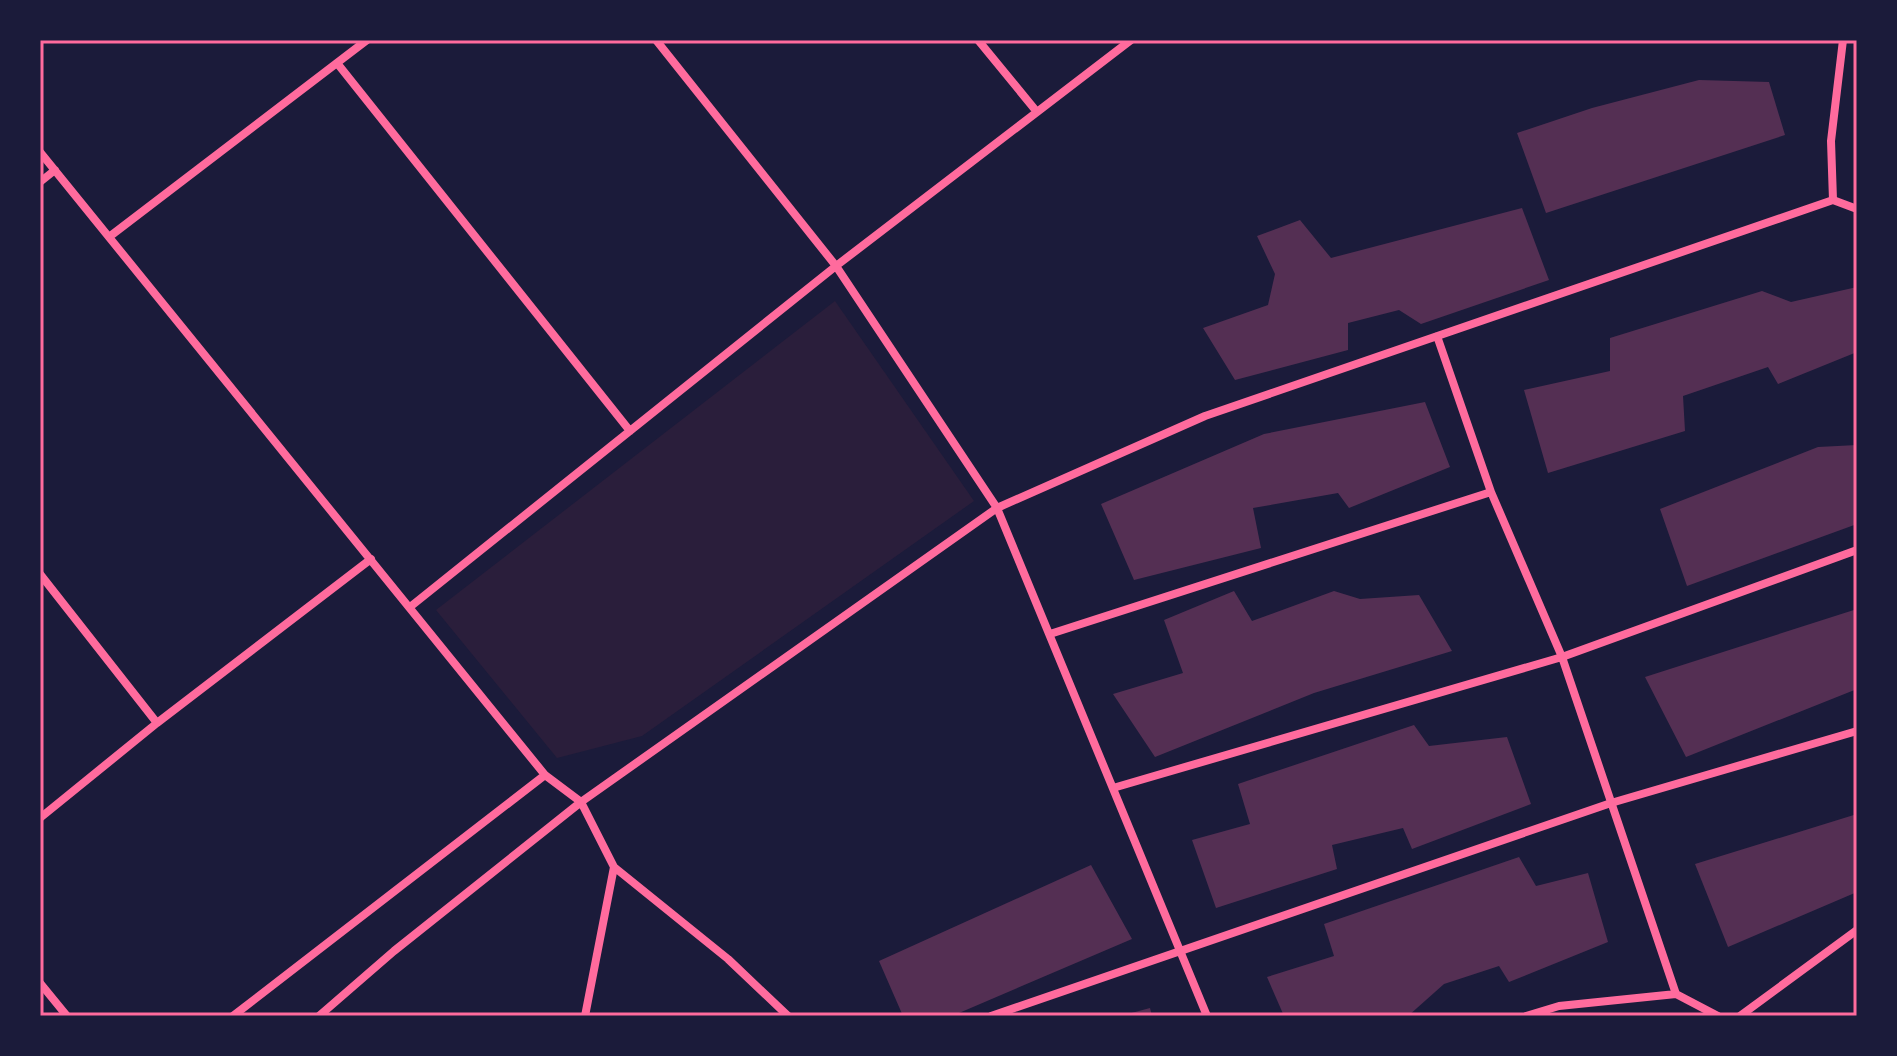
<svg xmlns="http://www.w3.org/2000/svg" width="1897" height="1056" font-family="'Fira Sans',sans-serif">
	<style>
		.green { fill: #2a1e3b }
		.building { fill: #542f53 }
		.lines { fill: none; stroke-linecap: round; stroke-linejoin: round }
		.minor { stroke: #ff6b9d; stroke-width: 8 }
		.neatline { fill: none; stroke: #ff6b9d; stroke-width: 3 }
	</style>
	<rect width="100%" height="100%" fill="#1b1b3a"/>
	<!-- green -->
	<path class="green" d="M835,301L974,501L642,736L557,758L436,610Z"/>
	<!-- building -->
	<path class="building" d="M1699,80L1769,82L1785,135L1546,213L1517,133L1592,108Z
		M1522,208L1549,280L1421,324L1399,310L1348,323V350L1235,380L1203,328L1268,305L1275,274L1257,236L1300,220L1331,258Z
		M1857,287V352L1778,384L1768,367L1683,396L1685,431L1548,473L1524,390L1610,371V338L1762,291L1791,302Z
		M1425,402L1450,467L1349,508L1338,493L1253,508L1261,548L1134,580L1101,504L1264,434Z
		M1857,445V524L1687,586L1660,509L1818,447Z
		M1234,591L1252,621L1334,591L1360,599L1419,595L1452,651L1314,693L1155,757L1113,694L1183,673L1164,620Z
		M1857,609V689L1686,757L1645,677Z
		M1414,725L1429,746L1507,737L1531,804L1412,849L1403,828L1332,845L1337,869L1216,908L1192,840L1250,824L1238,784Z
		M1857,814V892L1728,947L1695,864Z
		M1519,857L1536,886L1588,873L1608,942L1509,982L1499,966L1444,984L1408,1016H1284L1267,977L1334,956L1324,924Z
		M1091,865L1132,939L952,1016H903L879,961Z
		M1150,1008L1152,1016H1124V1015Z"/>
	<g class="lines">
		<!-- minor -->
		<path class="minor" d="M656,40L836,266L997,508L1207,1016
			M978,40L1037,112
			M1843,40L1831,141L1833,200L1857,209
			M337,63L630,431
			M40,152L545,775L581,802L394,951L319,1016
			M40,182L55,170
			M109,237L367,40
			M1437,336L1491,492L1562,657L1676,994L1718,1016
			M40,574L157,723L40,818
			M410,607L836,266L1131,40
			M1050,634L1491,492
			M157,723L371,559
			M1113,788L1562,657L1857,550
			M614,867L728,959L788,1016
			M40,983L67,1016
			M233,1016L545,775
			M585,1016L614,867L581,802L997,508L1205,416L1833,200
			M991,1016L1611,803L1857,731
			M1526,1016L1559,1006L1676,994
			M1740,1016L1857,930"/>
	</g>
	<!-- border -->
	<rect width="1897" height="1056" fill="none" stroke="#1b1b3a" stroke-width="84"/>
	<rect x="42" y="42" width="1813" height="972" class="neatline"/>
</svg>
